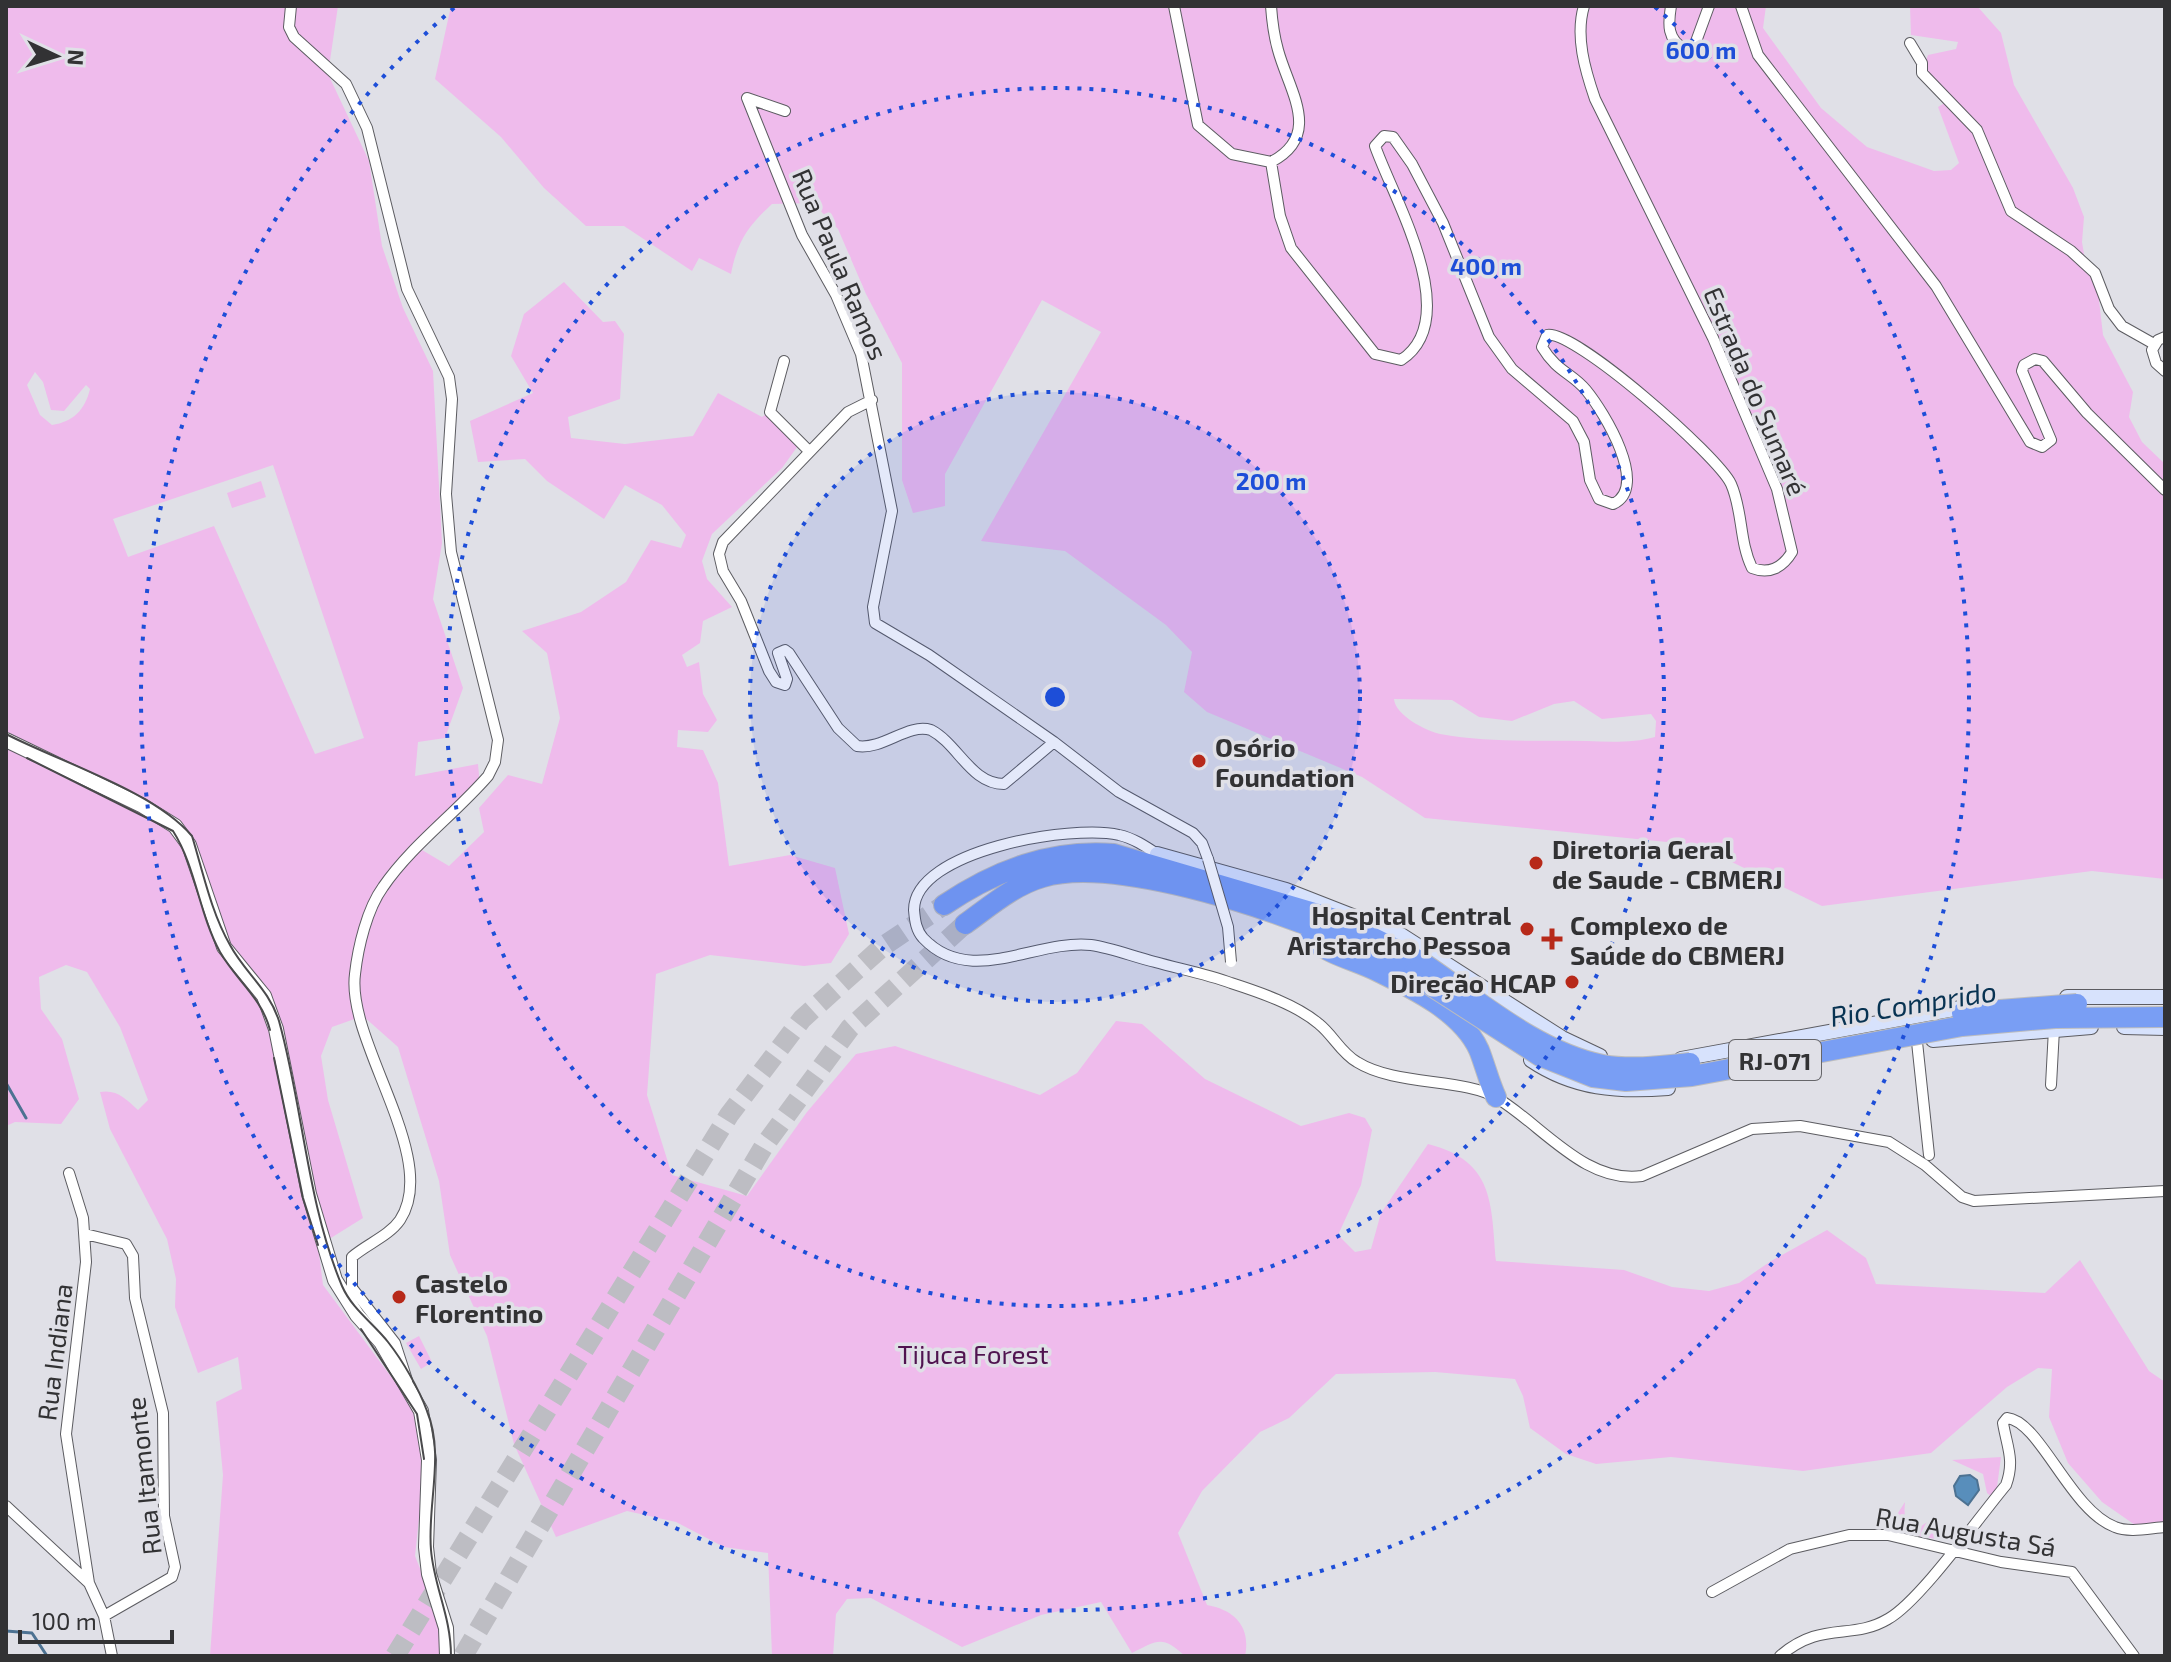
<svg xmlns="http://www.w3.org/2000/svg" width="2171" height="1662" font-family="'Exo 2',sans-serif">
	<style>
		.green { fill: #efbbec; fill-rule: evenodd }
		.water { fill: #588ebb; stroke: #4d7292; stroke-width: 2 }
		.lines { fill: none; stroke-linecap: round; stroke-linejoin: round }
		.stream { stroke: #4d7292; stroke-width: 3 }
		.motorway-tunnel { stroke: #bdbdc3; stroke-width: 20; stroke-dasharray: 20 10; stroke-linecap: butt }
		.minor-casing { stroke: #5c5c61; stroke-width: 12 }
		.tertiary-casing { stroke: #5c5c61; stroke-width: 16 }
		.secondary-casing { stroke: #5c5c61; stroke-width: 16 }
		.motorway-casing { stroke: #bdbdbe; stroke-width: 22 }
		.minor { stroke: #fff; stroke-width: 10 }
		.tertiary { stroke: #fff; stroke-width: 14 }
		.secondary { stroke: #d7e2fc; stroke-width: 14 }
		.motorway { stroke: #799ef4; stroke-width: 20 }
		.tram { stroke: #4a4a4c; stroke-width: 2 }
		.minor-bridge-casing { stroke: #5c5c61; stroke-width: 12; stroke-linecap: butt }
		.motorway-bridge-casing { stroke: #bdbdbe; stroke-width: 22; stroke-linecap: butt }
		.minor-bridge { stroke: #fff; stroke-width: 10 }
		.motorway-bridge { stroke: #799ef4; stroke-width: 20 }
		.ring { fill: none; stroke: #1d4ed8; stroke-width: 4; stroke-dasharray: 4 8 }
		.poi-dot { fill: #b72919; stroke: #e0e0e7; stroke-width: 3 }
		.labels { text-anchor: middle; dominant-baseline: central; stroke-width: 7; stroke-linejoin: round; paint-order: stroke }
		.shield { fill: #e0e0e7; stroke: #66666a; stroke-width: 2 }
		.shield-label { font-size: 24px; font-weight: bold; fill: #323234 }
		.street-label { font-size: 26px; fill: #323234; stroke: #e0e0e7 }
		.poi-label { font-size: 26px; font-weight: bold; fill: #323234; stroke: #e0e0e7; text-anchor: start }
		.park-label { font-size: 26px; fill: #501450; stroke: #e0e0e7 }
		.water-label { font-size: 28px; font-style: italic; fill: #083352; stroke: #e0e0e7 }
		.centre { fill: #1d4ed8; stroke: #e0e0e7; stroke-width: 4 }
		.ring-label { font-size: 24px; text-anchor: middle; font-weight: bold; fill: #1d4ed8; stroke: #e0e0e7; stroke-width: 7; stroke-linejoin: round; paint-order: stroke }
	</style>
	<rect width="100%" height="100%" fill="#e0e0e7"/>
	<!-- green -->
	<path class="green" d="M6,6H338L328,74L369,161L382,246L403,308L433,371L442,543L433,599L463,688L445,738L418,742L415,776L478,764L480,786L422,850L449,866L484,832L479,808L508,775L542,784L560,718L547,653L522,631L581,612L626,582L651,540L681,548L686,535L662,505L625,485L604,519L547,481L525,459L478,462L470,421L533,393L511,356L524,314L564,282L603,322L615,321L624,334L620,399L568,417L571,438L625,444L693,436L718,393L762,417L769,412L800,443L782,468L712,534L702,561L707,579L732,607L703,621L700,643L682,655L687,667L699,662L703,694L717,720L708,732L678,730L677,747L703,750L718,783L729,866L790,855L835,868L849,934L831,963L804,966L710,955L656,974L647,1095L672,1175L747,1196L807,1112L856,1054L895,1046L1040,1095L1077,1073L1116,1021L1142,1024L1205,1079L1301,1126L1349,1113L1365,1118L1372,1130L1361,1185L1338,1235L1355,1252L1371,1249L1381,1213L1428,1144C1495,1161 1491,1204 1496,1261L1624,1270L1672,1287L1709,1291L1739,1283L1771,1261L1827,1230L1866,1258L1876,1284L2045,1293L2080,1260L2149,1371L2165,1382V1523L2135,1525L2102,1502L2068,1463L2049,1417L2052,1369L2038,1368L2007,1387L1931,1453L1803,1471L1671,1457L1596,1464L1566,1454L1530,1428L1523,1396L1515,1379L1435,1372L1336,1374L1289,1418L1260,1432L1202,1491L1178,1533L1207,1605C1235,1610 1251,1627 1245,1656H1185C1162,1635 1158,1640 1132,1653L1101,1602L1041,1615L962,1647L871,1598L847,1599L836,1614L833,1656H772L768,1553L724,1547L676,1522L627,1511L556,1537L514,1444L487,1336L450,1255L439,1181L398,1047L363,1016L332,1027L321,1056L328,1100L363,1218L318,1246L323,1285L412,1405L424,1471L415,1556L441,1620L439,1656H210L223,1475L216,1402L242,1389L238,1357L198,1373L175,1307L176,1279L167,1239L110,1129L100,1092C117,1089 126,1099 138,1110L148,1100L120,1027L87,972L66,965L39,977L41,1009L62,1039L79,1099L61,1124L15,1122L6,1126ZM35,372L43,382L51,410L64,411L86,385L90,389C85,410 73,422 52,425L40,415L27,385ZM273,465L364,738L315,754L214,526L128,557L113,519Z
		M451,6H1766L1763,28L1821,108L1867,147L1934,171L1951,170L1959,163L1938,107L1948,101L1922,71L1928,55L1956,49L1958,42L1911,35L1910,6H1977L2001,33L2014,85L2073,188L2084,217L2082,242L2086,266L2097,283L2103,335L2133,392L2129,417L2142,442L2165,464V879L2092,871L1822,906L1697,845L1425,818L1362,777L1207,712L1184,692L1192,652L1166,625L1065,551L981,541L1101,332L1042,300L945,474V506L913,513L902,480V363L866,294L838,229L813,203L772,204C748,226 737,242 731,274L699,258L692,271L624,226H586L544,188L501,137L435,79ZM1394,699L1452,700L1479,717L1512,721L1554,704L1574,701L1602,719L1651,714L1656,721L1655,737C1634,743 1609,742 1587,741C1539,740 1489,743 1440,734C1426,731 1395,715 1394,699Z
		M261,481L266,497L232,508L227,493Z
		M419,1336L432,1362L421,1369L406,1343Z
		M2001,1457L1997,1487L1992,1497L1987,1493L1983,1474L1952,1460Z
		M1905,1502C1904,1514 1903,1525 1920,1527L1930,1520L1947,1525L1936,1539L1887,1530Z"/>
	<!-- water -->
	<path class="water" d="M1970,1475L1977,1480L1979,1490L1968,1505L1956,1496L1954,1486L1960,1476Z"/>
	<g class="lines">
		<!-- stream -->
		<path class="stream" d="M6,1083L26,1118
			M6,1631L32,1633L47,1656"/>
		<!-- motorway-tunnel -->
		<path class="motorway-tunnel" d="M395,1656L729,1115L802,1019L882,947L944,905
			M463,1656L764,1146L850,1028L965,924"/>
		<defs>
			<path id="minor" d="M291,6L289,27L294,37L346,84L367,128L407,289L449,377L452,399L446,494L451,552L498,740L495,762L488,776C455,814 411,846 383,887C367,909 358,947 355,974C346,1042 441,1158 400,1220C389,1236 367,1244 352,1257V1288L395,1343L407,1380
				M1174,6L1198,125L1232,154L1271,162
				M1271,6C1272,20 1274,36 1278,50C1289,91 1323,135 1271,162L1280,216L1291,248L1375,354L1401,360C1465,318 1393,198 1375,146L1384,136L1393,137L1412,164L1443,223L1489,337L1512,369L1573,421L1584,442L1590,480L1599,499L1613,504C1650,487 1604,412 1586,390C1572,373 1557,372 1542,347L1547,335C1574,329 1718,456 1731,484C1743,511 1739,541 1752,568C1770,575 1783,567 1792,552L1777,489L1713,338L1595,99C1585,70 1575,36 1584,6
				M1671,6C1668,24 1667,40 1685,49L1694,47L1709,6
				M1741,6L1758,55L1936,286L2030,442L2042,447L2051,440L2022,371L2024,365L2035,359L2043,361L2087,413L2165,490
				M1910,43L1922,63V73L1977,130L2011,211L2071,251L2095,273L2109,309L2122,326L2154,344
				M785,111L747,98L802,235L836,295L861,354L892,511L873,607L875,623L929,655L1054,742L1119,792L1193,833L1202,843L1208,859
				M2165,337L2158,340L2152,350L2156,363L2165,371
				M784,361L770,412L809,451
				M872,400L848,412L723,542L719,554L723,571L741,601L769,671L776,682L785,685L787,679L778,653L785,650L789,653L838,728L857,746C884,750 907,723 931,730C958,744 971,784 1004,784L1054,742
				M1157,854C1145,846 1133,838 1119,835C1073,824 914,850 914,910C915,921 916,930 923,938C970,988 1035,939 1091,945C1112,948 1134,957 1155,962C1180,969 1207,974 1231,983C1259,992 1297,1005 1319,1024C1333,1035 1341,1053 1357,1062C1395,1086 1464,1078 1497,1098C1542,1125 1585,1184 1642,1176L1752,1129L1800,1126L1889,1142L1925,1165L1962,1197L1974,1201L2165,1191
				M1917,1042L1929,1155
				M2051,1085L2054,1029
				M69,1173L83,1218L86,1262L66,1434L89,1583
				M85,1234L126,1244L133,1256L135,1298L163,1413L164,1516L175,1567L172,1577L104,1616
				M6,1506L89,1583L104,1616L112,1656
				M1712,1592L1790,1549L1849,1535H1888L2001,1562L2072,1572L2134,1656
				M1780,1656C1822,1620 1851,1641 1888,1619C1920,1601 1979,1517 2006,1485C2015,1460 2007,1447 2003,1423L2007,1418C2040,1421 2070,1510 2115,1527C2129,1533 2150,1528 2165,1527"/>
			<path id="tertiary" d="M6,740L143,806L175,826L189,845L224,947L264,996L276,1029L309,1194L335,1280L357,1315L381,1342L421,1411L429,1460L426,1547L429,1574L446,1628L447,1656"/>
			<path id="secondary" d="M1157,854L1286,890L1401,935L1562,1038L1600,1056
				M2067,997H2165
				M2124,1027L2165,1028
				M1933,1040L2091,1027
				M1681,1059L1971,1006
				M1531,1060C1574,1089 1618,1092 1668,1088"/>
			<path id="motorway" d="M944,905C996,870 1051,849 1114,854L1335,919L1420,961
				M965,924C989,907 1014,885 1043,877C1127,852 1338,929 1413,974
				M1310,939C1330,955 1354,960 1377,971C1412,988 1462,1012 1479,1050C1485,1065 1489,1082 1496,1097"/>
		</defs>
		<!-- minor casing -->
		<use href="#minor" class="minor-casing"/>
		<!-- tertiary casing -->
		<use href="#tertiary" class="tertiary-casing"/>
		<!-- secondary casing -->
		<use href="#secondary" class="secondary-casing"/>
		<!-- motorway casing -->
		<use href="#motorway" class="motorway-casing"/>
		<!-- minor -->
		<use href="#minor" class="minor"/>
		<!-- tertiary -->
		<use href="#tertiary" class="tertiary"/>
		<!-- secondary -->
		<use href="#secondary" class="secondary"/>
		<!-- motorway -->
		<use href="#motorway" class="motorway"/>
		<!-- tram -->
		<path class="tram" d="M6,734C60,762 154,791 192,836C203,872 211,912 230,945C245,973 269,989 279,1021C303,1107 307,1203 342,1286C352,1309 373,1323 388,1342C403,1361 419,1389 427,1411C445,1455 427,1504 431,1550C434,1587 451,1616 451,1656
			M27,758L173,831C196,867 199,914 220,952C236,980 262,998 270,1030
			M274,1058L303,1198L318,1245
			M361,1329L417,1414L424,1459"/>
		<defs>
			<path id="minor-bridge" d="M1208,859L1228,927L1231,962"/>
			<path id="motorway-bridge" d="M1420,961C1476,998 1536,1052 1603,1065C1631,1070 1662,1066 1690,1063
				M1413,974L1540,1056L1593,1077L1626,1081L1692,1076L1962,1026L2055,1018L2165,1017
				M1962,1013L2077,1004"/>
		</defs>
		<!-- minor-bridge casing -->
		<use href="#minor-bridge" class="minor-bridge-casing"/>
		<!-- motorway-bridge casing -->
		<use href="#motorway-bridge" class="motorway-bridge-casing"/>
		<!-- minor-bridge -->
		<use href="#minor-bridge" class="minor-bridge"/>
		<!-- motorway-bridge -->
		<use href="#motorway-bridge" class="motorway-bridge"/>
	</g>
	<!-- distance rings -->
	<circle cx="1055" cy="697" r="305" fill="#1d4ed8" fill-opacity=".12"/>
	<g class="ring">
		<circle cx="1055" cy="697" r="305"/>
		<circle cx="1055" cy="697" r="609"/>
		<path d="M1655 7A914 914 0 1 1 455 7"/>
	</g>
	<!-- markers -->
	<g class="poi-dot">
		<circle cx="1199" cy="761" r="8"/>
		<circle cx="1536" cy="863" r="8"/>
		<circle cx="1527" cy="929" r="8"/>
		<path d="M1548 927h8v8h8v8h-8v8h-8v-8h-8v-8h8z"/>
		<circle cx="1572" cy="982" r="8"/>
		<circle cx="399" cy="1297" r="8"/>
	</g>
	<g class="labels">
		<!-- shield labels -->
		<rect class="shield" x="1729" y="1040" width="92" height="40" rx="6"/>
		<g class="shield-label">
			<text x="1775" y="1060">RJ-071</text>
		</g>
		<!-- street labels -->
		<g class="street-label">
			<text transform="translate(841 264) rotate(67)">Rua Paula Ramos</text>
			<text transform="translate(1756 391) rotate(67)">Estrada do Sumaré</text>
			<text transform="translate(54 1352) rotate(-83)">Rua Indiana</text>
			<text transform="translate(143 1476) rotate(-96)">Rua Itamonte</text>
			<text transform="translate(1966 1531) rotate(10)">Rua Augusta Sá</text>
		</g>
		<!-- poi labels -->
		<g class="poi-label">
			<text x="1215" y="746">Osório<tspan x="1215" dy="30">Foundation</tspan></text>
			<text x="1552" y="848">Diretoria Geral<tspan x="1552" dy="30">de Saude - CBMERJ</tspan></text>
			<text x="1511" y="914" text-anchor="end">Hospital Central<tspan x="1511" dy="30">Aristarcho Pessoa</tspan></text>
			<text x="1570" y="924">Complexo de<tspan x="1570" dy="30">Saúde do CBMERJ</tspan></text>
			<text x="1556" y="982" text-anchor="end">Direção HCAP</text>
			<text x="415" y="1282">Castelo<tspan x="415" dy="30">Florentino</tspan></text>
		</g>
		<!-- park labels -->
		<g class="park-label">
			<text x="973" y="1353">Tijuca Forest</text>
		</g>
		<!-- water labels -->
		<g class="water-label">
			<text transform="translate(1913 1003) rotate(-9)">Rio Comprido</text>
		</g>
	</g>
	<circle cx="1055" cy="697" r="12" class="centre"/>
	<g class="ring-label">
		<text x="1701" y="59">600 m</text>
		<text x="1486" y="275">400 m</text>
		<text x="1271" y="490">200 m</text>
	</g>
	<!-- border -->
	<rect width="2171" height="1662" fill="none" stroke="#323234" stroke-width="16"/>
	<!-- north arrow -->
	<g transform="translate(56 56) rotate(94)" stroke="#e0e0e7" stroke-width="6" paint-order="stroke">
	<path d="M0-6L14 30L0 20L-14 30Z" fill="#323234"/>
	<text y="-12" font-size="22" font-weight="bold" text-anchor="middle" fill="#323234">N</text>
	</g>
	<!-- scale -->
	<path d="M20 1630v12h152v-12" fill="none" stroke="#323234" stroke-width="4"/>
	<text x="32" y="1630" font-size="24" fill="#323234" stroke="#e0e0e7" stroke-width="6" paint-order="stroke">100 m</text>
</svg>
